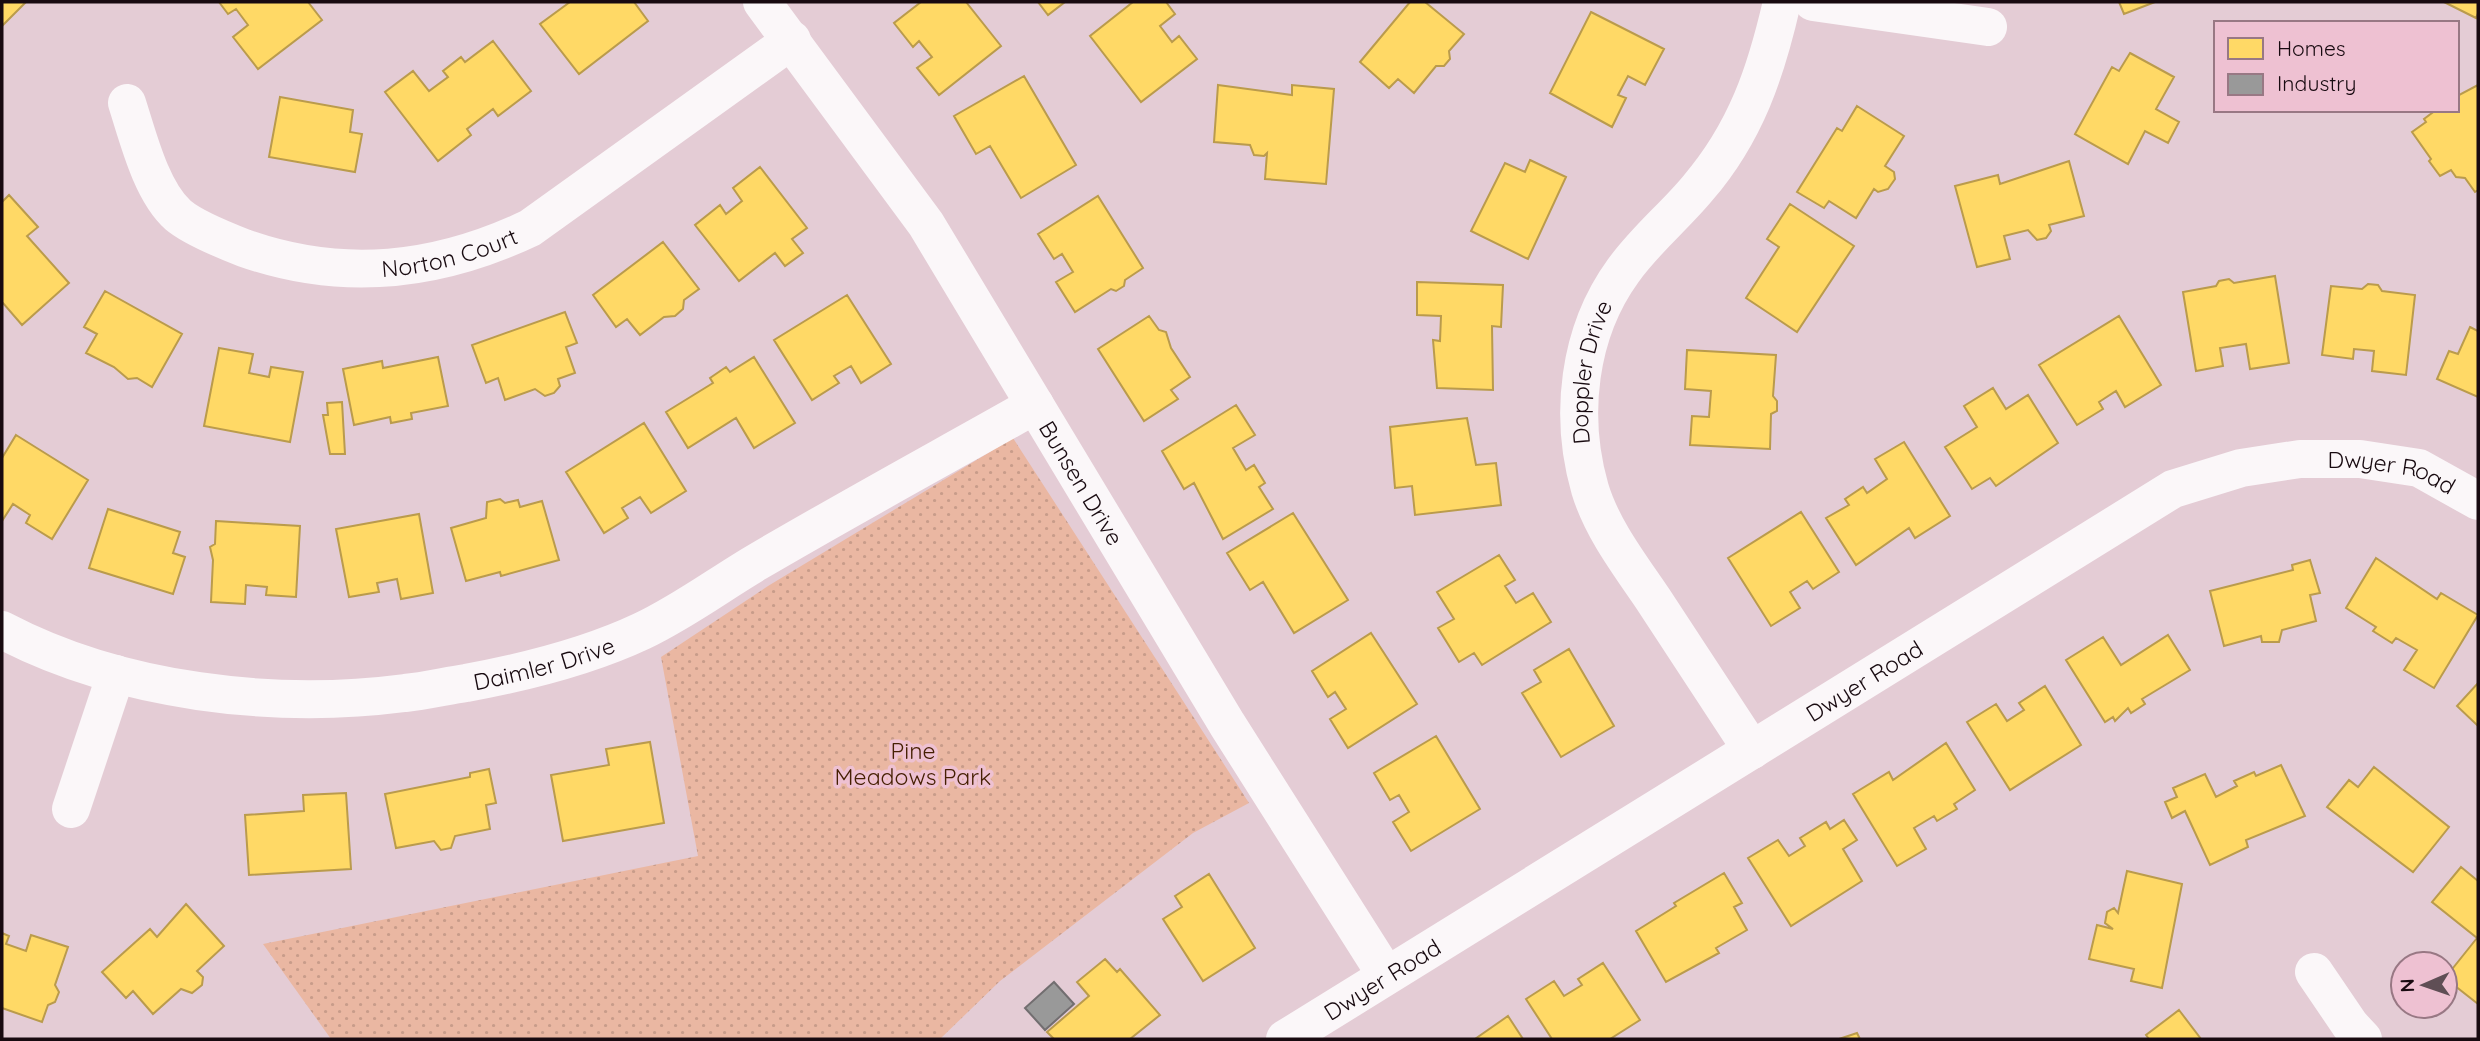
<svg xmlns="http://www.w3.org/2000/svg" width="2480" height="1041" font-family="Quicksand,sans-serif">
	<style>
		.park { fill: url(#park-dots) }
		.homes { fill: #ffd966; stroke: #ba9b4c; stroke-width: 2 }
		.industry { fill: #999; stroke: #726e70; stroke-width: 2 }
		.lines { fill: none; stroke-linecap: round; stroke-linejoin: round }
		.street { stroke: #fbf7f9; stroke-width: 38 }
		.labels { text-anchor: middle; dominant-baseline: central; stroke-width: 7; stroke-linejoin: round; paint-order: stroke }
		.street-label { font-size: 23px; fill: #180a10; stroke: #eec1d2 }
		.park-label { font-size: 23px; fill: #451f02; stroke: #eec1d2 }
	</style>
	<defs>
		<pattern id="park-dots" width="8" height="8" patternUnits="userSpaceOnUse" patternTransform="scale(1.75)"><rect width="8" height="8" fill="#eab7a2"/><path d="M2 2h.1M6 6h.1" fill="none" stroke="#c89c8a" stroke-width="1.8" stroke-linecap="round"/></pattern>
	</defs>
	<rect width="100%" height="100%" fill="#e4ccd5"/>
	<!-- park -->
	<path class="park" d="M1013,438L1249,803L1193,833L1000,981L940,1039H331L263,944L698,856L661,657L768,586Z"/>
	<!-- homes -->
	<path class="homes" d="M2,2H26L2,26Z
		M219,2H308L322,20L258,69L233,37L248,25L236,9L228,14Z
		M570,2H634L648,21L579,74L540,24Z
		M921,2H966L1001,46L939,95L917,68L932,57L919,41L913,47L894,23Z
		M1038,2H1065L1048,15Z
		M1133,2H1166L1175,14L1160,26L1172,42L1179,36L1197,59L1141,102L1090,36Z
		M1410,2H1425L1464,34L1449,51L1450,59L1444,66H1436L1414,93L1398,79L1389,88L1360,62Z
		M2119,2H2155L2124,14Z
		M2444,2H2478V13L2476,18Z
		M1591,12L1664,49L1645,85L1628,76L1618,95L1626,98L1612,127L1550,93Z
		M493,41L531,91L498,116L493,109L467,129L471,135L438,161L385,92L413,71L429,91L448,77L443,71L461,57L465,62Z
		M2130,53L2174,77L2156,109L2179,122L2168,143L2145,131L2128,164L2075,134L2112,67L2119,71Z
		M1024,76L1076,165L1021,198L990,146L976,154L954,116Z
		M1218,85L1292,95V85L1334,89L1326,184L1265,179L1267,153L1264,156L1254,155L1250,145L1214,142Z
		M2478,85V190L2475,192L2465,178L2456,177L2451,170L2440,176L2429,161L2431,159L2412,132L2426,122L2424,119L2436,110H2457V96Z
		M280,97L353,110L350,132L362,134L355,172L269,157Z
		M1857,106L1904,136L1885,166L1894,172L1895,179L1888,189L1878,192L1874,189L1856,218L1829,201L1824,208L1797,192L1837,128L1842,131Z
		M1530,160L1566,177L1528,259L1471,231L1505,163L1525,172Z
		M2069,161L2084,216L2049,225L2051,231L2046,238L2037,240L2028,230L2004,236L2010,259L1977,267L1955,186L1998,175L2000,184Z
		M760,167L807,228L792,239L803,253L785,266L775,253L739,281L695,225L720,205L726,214L742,201L733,188Z
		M9,195L38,227L27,236L69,283L22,325L2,302V202Z
		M1098,196L1143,268L1125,280L1124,286L1116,291L1111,289L1075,312L1056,282L1073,272L1062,254L1054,259L1038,234Z
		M1790,204L1854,246L1797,332L1746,298L1779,247L1767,239Z
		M663,242L699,289L684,300L683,309L675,316L664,317L640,335L627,319L616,327L593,295Z
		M2275,276L2289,363L2250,369L2246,344L2220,348L2223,366L2196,371L2183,292L2216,286L2219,281L2229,279L2234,283Z
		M1417,282L1503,285L1501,327L1492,326L1493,390L1437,388L1433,340L1440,341L1441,316L1417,315Z
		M2368,284L2378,285L2382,291L2415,295L2406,375L2372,371L2374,351L2354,349L2353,359L2322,355L2331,286L2362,289Z
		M105,291L182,334L152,387L137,378L128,379L114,367L86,353L97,334L84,327Z
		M847,295L891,364L861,383L851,366L834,376L839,383L812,400L774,340Z
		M565,312L577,343L566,347L575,373L558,379L560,386L554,393L545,396L535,389L505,400L498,378L486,383L472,345Z
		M1149,316L1159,330L1166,332L1171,348L1190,377L1171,390L1178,399L1144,421L1098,349Z
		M2119,316L2161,385L2125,407L2116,391L2099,402L2103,409L2077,425L2039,365Z
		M2470,327L2478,331V397L2437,379L2449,351L2458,354Z
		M219,348L253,354L249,373L269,377L271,367L303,372L290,442L204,426Z
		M1687,350L1776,355L1773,396L1777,401V411L1771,414L1770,449L1690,445L1692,416L1709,417L1711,391L1685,389Z
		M438,357L448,406L411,413L412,419L391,423L390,417L354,425L343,369L382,361L383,368Z
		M754,357L795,423L754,448L736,418L688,448L666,412L713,383L710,378L726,367L730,372Z
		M1993,388L2006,409L2028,395L2058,443L1996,486L1990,478L1972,489L1945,447L1977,427L1964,406Z
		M342,402L345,454H330L323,415H328L327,403Z
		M1236,405L1255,435L1233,448L1246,470L1254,465L1265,483L1259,487L1273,509L1223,539L1194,483L1184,489L1162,451Z
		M1467,418L1476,465L1496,463L1501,505L1415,515L1412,486L1395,488L1390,427Z
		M644,423L686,491L651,513L640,497L622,508L628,518L604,533L566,472Z
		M16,435L88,480L52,539L26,523L30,515L13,504L2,521V458Z
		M1904,442L1950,516L1915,538L1909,528L1856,565L1826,518L1849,505L1845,499L1863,487L1867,493L1887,479L1875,459Z
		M500,499L505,503L518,500L520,507L542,501L559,560L501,576L500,572L466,581L451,528L486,518L487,502Z
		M108,509L180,532L173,553L185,557L173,594L89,568Z
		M1801,512L1839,572L1813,589L1807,581L1790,592L1800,608L1771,626L1728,558Z
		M1293,513L1348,600L1294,633L1263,582L1250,590L1227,553Z
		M419,514L433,593L401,599L397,579L377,583L379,592L349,597L336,529Z
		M216,521L300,526L296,597L266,595L267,587L246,585L245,604L211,602L213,560L210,547L215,544Z
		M1499,555L1515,580L1505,586L1516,603L1533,593L1551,622L1482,665L1474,653L1459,662L1438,628L1454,619L1437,592Z
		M2376,558L2437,599L2441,593L2478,615L2434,688L2404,670L2417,650L2396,638L2392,643L2373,631L2376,627L2346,608Z
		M2310,560L2320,593L2310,595L2316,621L2282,630L2279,642H2262L2261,636L2224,646L2210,591L2293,570L2292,565Z
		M1371,633L1417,704L1348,748L1330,719L1346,709L1335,692L1328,697L1312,671Z
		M2168,635L2190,670L2142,699L2145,704L2131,713L2128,708L2115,721L2113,717L2105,722L2066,660L2103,637L2121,665Z
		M1569,649L1614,726L1561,757L1522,693L1541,682L1534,670Z
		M2478,683V726L2457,706Z
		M2045,686L2081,745L2010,790L1967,722L1996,704L2007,721L2024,710L2019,703Z
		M1436,736L1480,809L1411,851L1393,822L1409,812L1399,795L1390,800L1374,773Z
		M650,742L664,823L563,841L551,775L609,765L606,749Z
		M1946,743L1975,790L1954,804L1957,809L1937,821L1934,816L1914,828L1926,849L1897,866L1853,794L1889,772L1893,780Z
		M2281,765L2305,816L2246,840L2248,847L2210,865L2185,811L2172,818L2165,802L2177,797L2173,788L2205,774L2216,797L2237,786L2234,781L2254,772L2256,776Z
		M2374,767L2449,827L2413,872L2327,807L2349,780L2358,787Z
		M489,769L496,803L486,805L490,829L455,836L451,848L441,850L434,841L396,848L385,794L470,777V773Z
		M346,793L351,869L249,875L245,815L304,811L303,795Z
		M1844,820L1857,840L1843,849L1862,881L1791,926L1748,858L1778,840L1789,856L1805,846L1800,838L1826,822L1830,829Z
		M2461,867L2478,881V1004L2445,978L2477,938L2432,902Z
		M2127,871L2182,884L2162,988L2131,981L2134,969L2089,959L2097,925L2113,929L2105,923L2107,912L2114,908L2118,913Z
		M1724,873L1742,903L1734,907L1747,930L1716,948L1719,953L1666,982L1636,931L1676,906L1674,903Z
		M1209,874L1255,948L1203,981L1163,919L1182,907L1175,896Z
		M186,904L224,946L197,971L203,977L202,985L192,993L181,989L153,1014L133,991L126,998L102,972L150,929L157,937Z
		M2,933L9,936L6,944L26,951L31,935L68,947L55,985L59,992L55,1002L48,1005L42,1022L2,1008Z
		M1105,959L1117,972L1120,969L1160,1015L1130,1039H1054L1047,1032L1089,996L1077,982Z
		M1603,963L1640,1020L1610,1039H1552L1526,999L1554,981L1564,996L1582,985L1578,979Z
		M2179,1010L2201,1039H2149L2146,1035Z
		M1508,1016L1523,1039H1475Z
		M1857,1033L1860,1039H1839Z"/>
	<!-- industry -->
	<path class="industry" d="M1054,982L1074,1004L1045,1030L1025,1008Z"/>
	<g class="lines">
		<!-- street -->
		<g class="street">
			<path id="s1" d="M762,2L926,224L1227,724L1386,975"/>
			<path d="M1813,2L1988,27"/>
			<path id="s2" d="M127,103C138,137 151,191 178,215C192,227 226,241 244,248C343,283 437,272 530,228L792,40"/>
			<path id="s3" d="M2,630C120,692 274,710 405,693C425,691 446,686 466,683C526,672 587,657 642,631C684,611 718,585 757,562C849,508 943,457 1035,405"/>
			<path id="s4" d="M1752,750C1719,700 1686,650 1653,599C1630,565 1602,529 1590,489C1569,416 1578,333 1623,271C1645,240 1674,217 1698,188C1746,132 1766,72 1782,2"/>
			<path d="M71,809L116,674"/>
			<path d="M2314,972L2350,1025L2363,1039"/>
			<path id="s5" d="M1285,1039L2173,489L2241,468L2300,459H2360L2419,468L2478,501"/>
		</g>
	</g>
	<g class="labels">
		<!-- street labels -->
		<g class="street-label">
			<text stroke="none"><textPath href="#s2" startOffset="408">Norton Court</textPath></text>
			<text stroke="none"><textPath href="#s4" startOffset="427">Doppler Drive</textPath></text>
			<text stroke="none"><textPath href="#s5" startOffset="1269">Dwyer Road</textPath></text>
			<text stroke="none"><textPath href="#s1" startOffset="578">Bunsen Drive</textPath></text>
			<text stroke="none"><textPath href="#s3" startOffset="556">Daimler Drive</textPath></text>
			<text stroke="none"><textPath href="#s5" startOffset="681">Dwyer Road</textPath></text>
			<text stroke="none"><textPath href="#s5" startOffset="114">Dwyer Road</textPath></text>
		</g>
		<!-- park labels -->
		<g class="park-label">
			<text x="913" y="750">Pine<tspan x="913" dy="26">Meadows Park</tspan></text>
		</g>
	</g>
	<!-- border -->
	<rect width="2480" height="1041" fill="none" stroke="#180a10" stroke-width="7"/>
	<!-- legend -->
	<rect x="2214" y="21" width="245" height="91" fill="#eec1d2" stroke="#987884" stroke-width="2"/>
	<rect x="2228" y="38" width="35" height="21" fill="#ffd966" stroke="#987884" stroke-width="2"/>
	<text x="2277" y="56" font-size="21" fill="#180a10">Homes</text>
	<rect x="2228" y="74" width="35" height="21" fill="#999999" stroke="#987884" stroke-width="2"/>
	<text x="2277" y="91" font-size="21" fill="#180a10">Industry</text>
	<!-- north arrow -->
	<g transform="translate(2424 985) rotate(268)"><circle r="33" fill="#eec1d2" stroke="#987884" stroke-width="2"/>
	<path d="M0-5L12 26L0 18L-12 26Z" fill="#5f4e55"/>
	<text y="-10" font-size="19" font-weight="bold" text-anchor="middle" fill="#180a10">N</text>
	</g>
</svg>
